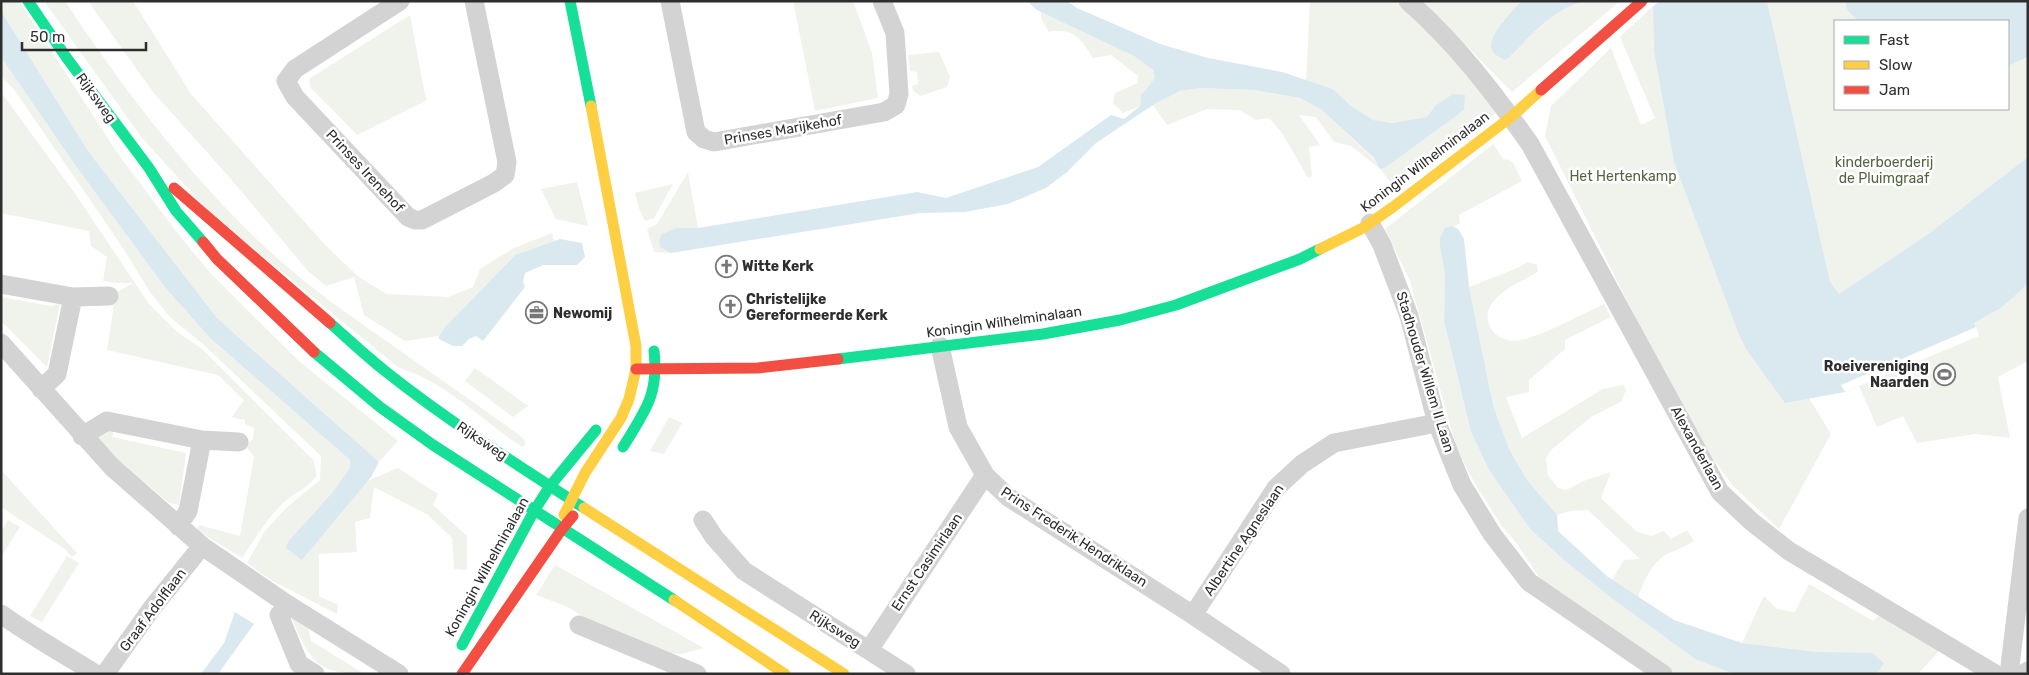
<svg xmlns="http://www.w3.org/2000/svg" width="2029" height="675" font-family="Rubik,sans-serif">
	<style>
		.green { fill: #f0f3ec }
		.water { fill: #dae8ef }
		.pier { fill: #fff }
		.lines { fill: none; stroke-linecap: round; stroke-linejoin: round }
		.street { stroke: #d3d3d3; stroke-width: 19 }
		.fast { stroke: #16e098; stroke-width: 11 }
		.slow { stroke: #ffcf43; stroke-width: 11 }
		.jam { stroke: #f24e42; stroke-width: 11 }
		.labels { text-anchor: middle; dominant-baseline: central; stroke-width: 5; stroke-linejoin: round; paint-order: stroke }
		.street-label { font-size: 14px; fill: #2e2e2e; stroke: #fff }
		.park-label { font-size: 14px; fill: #53653f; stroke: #fff }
		.poi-label { font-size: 14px; font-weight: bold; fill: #2e2e2e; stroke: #fff; text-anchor: start }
	</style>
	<rect width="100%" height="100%" fill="#fff"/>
	<!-- green -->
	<path class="green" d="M1,1H19L118,154L179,235L211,274L300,362L398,441L379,462L217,318L88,151L1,11Z
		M44,1H65C126,93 195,184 277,258C313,290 353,318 392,345C436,376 479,406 522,437L526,444L522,447C490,426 461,397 426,379C417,374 407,371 398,367L213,216L142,138Z
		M88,1H133L191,94L326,246L360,278L387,294L448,297L473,287L480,269L514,248L552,233L554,241L515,255L446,326L439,336L405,341L364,315L354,277L326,286L308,271L230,178L153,92Z
		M793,1H853L872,53L878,98L815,111Z
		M1310,1H1397L1431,35L1498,111L1419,171L1413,169L1394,187L1380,169L1351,146L1334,142L1316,117L1299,115L1320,145L1309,147L1312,176L1308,178L1282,133L1269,118L1256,120L1239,110L1207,109L1167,125L1153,105L1180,91L1200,88L1254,90L1300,98L1322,110L1374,159L1380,169L1464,110L1435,106L1427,117L1392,123L1373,120L1350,105L1333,89L1306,80Z
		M1422,1H1521L1502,22L1506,60C1530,39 1551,5 1585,1C1596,0 1608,1 1620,1L1512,92Z
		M1767,1H1844L1848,11L1858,21H1835V109H2008V66L2028,57V157L1931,232L1839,294L1830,282Z
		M1653,6L1654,52L1674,162L1785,402L1809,398L1831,434L1779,529L1733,486L1712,457L1654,355L1545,136L1551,106L1611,48L1641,125L1655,118L1620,37Z
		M1041,12C1063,22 1142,54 1153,71C1154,73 1155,76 1155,78L1141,95L1140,106L1123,113L1113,103L1115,93L1138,83V76L1111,55L1093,58C1081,39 1073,27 1049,32L1041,18Z
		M410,15L425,95L427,100L357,135L310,87L309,79Z
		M939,52L950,77L947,87L920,96L913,90L912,86L918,84L917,72L910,71L908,55Z
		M1,57L73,162L164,286L210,338L350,460V468L332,493L302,560L367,481L398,468L438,494L433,505L467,536V570L454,569L452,538L428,515L374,487L370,518L355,522L357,552L319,554V596L338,605L337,614L271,580L247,563L265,531L286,508L320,480L321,456L204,345L170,317L150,292L121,245L13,88L1,77Z
		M1,92L76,195L149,304L176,331L202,349L313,460L317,475C310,487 294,493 284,502C267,518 255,539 242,558L197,530L199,525L240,536L254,457L245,445L253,439L254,428L245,424V420L232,417L244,400L218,375L107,350L113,311L114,294L133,283H116L103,281L107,257L91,246L89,231L1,213Z
		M1493,144L1504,160L1507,159L1513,163L1522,181L1459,215L1460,223L1454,227L1452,226L1440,238L1445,274L1444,321L1471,432L1489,470L1530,529L1565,561L1614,600L1695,659L1734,674H1673L1660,663L1542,582L1518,545L1501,525L1470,475L1455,443L1410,281L1385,229Z
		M688,172L698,228H677L660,246L671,253L654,252L647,229L657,224Z
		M577,182L588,226L556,219L541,189Z
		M673,184L654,218L645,221L639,208L635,193Z
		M1528,262L1537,265L1538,272C1520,282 1473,301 1492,330C1496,337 1507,341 1515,341C1537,339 1582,314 1604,304L1611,317L1565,340V349L1529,380V392L1506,397L1522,438L1603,389L1623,385L1626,390L1622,401L1591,417L1550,451L1546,459L1548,475L1558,488L1566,490L1586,480L1611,472L1601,498L1636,531L1651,536L1664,531L1671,539L1687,530L1694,541C1686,546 1678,549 1669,553C1651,562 1645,580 1638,597L1612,580L1624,560L1640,559L1588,510L1570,511L1557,515L1527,480L1509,449L1493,405L1469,287L1515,269Z
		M2028,284V361L1998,377L2010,438L1975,434L1917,443L1903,416L1877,427L1859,386L1979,336L1974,323L2001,308Z
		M1,297L51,306L60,304L47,367L1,321Z
		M475,368L528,406L513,417L465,381Z
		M669,417L682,423L664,454L650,451Z
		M114,428L112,437L186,453L179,505L169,503L97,442L100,429Z
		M1,470L77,553L72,557L65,549L1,507Z
		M8,520L20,527L1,557V531Z
		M67,556L79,563L42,622L30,616Z
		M555,565L704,648L682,654L660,653L599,627L568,607L536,595Z
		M1809,584L1873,621L1881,613L1940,650L1918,674H1877L1879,672L1817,652L1742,643L1764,596L1777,609L1795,612Z
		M291,617L308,627L311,641L365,674C314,674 310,659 291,617Z"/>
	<!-- water -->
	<path class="water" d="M1027,1H1067L1077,8L1160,44L1208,58L1282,72L1333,89L1350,105L1373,120L1392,123L1427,117L1435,106L1453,94L1465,95L1464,110L1386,167L1380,169L1374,158L1322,110L1300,98L1254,90L1200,88L1180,91L1153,105L1096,143L1067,172L1046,188L1008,204L965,212L920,213L671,253L660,247L659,240L662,234L677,228H698L917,192L946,198L1038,167L1111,115L1124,119L1140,106L1141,95L1155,78L1153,70L1134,56L1037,10Z
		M1521,1H1585C1549,10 1532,36 1506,60C1502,58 1496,56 1493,52C1484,39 1513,10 1521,1Z
		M1660,1H1767L1830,282L1839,294L1931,232L2028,157V284L2001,308L1974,323L1979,336L1845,392L1785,403L1746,349L1738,332L1674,162L1654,52L1653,6Z
		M1844,1H2028V57L2008,66V21H1858L1848,11Z
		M1,11L88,151L217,318L379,462L371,477L302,560L286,548L288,542L332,493L350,468V460L210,338L164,286L73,162L1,57Z
		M1452,226L1458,229L1464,239L1469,287L1493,405L1509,449L1527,480L1557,515L1558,531L1608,577L1674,620L1742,643L1817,652L1872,653L1884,663L1877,674H1734L1695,659L1614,600L1565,561L1530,529L1489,470L1471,432L1444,321L1445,274L1440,246V238L1445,228Z
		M560,239L582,243L585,257L577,265H543L525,273L523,282L525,287L483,341L476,336L469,339L462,346H453L439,339V336L446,326L515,255Z
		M235,612L254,624L218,674H201L224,643Z"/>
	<!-- pier -->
	<path class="pier" d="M1976,327L1979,336L1845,392L1841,385Z"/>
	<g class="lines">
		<!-- street -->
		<path class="street" d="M400,1L295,69L286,81L295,97L408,217L415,220H422L494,183L505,175L507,162L474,1
			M670,1L696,132L704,139L714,142L884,112L896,105L899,94L895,33L882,1
			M1408,1C1455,42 1494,93 1530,144L1720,492L1752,522L1789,551L1995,674
			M1370,223L1382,245L1409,316L1437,423L1462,485L1492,534L1529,582L1663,674
			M1,284L73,297L109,296
			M1,343L112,467L202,546L287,604L399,674
			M940,346L958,427L985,475L1008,497L1193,615L1281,674
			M41,389L57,374L73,297
			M82,436L107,421L202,440L239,442
			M703,520L714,537L744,571L906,674
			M178,526L188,511L202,440
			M287,604L279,615L299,664L315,674
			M1,614C31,636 64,654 96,674
			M1193,615L1276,488L1302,464L1334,443L1437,423
			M579,625L697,674
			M869,650L985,475
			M105,674L152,608L202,546
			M2009,674L2028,518
			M2023,674L2028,671"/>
		<!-- fast -->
		<path class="fast" d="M28,1L66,57L149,168L176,211L203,242
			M570,1L591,106
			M330,323C348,339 366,356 385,371C448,421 516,464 584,508
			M314,352L380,407L433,445L674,600
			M838,359L1043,334L1120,320L1176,305L1300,259L1320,249
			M623,447C645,411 659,395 654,351
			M462,645L534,511L550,486L596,430"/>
		<!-- slow -->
		<path class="slow" d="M1320,249L1363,228L1393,207L1511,117L1541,90
			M584,508L844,674
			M564,515L585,473L621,418L629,399L636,369V346L591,106
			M674,600L785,674"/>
		<!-- jam -->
		<path class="jam" d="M1541,90L1642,1
			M174,188L330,323
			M203,242L217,259L314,352
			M636,369L758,368L838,359
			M462,674L562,529L573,516"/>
	</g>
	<!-- icons -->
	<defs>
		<symbol id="church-ring" viewBox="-11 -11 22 22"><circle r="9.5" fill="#fff" stroke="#777" stroke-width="1.5"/><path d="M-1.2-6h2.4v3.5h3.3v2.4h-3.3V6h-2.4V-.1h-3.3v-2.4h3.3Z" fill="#777"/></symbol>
		<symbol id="office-ring" viewBox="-11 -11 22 22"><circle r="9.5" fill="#fff" stroke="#777" stroke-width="1.5"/><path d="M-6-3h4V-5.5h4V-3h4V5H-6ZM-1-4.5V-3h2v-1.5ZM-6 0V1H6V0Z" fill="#777"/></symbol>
		<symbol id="stadium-ring" viewBox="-11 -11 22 22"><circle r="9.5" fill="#fff" stroke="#777" stroke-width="1.5"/><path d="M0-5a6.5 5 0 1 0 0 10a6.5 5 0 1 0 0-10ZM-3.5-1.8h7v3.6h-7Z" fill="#777"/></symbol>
	</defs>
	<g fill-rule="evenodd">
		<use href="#church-ring" x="714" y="254" width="25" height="25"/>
		<use href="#church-ring" x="718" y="294" width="25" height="25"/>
		<use href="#office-ring" x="524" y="300" width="25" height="25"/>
		<use href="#stadium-ring" x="1932" y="362" width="25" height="25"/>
	</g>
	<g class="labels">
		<!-- street labels -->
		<g class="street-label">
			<text transform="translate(96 98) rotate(54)">Rijksweg</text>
			<text transform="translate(783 130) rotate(-10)">Prinses Marijkehof</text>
			<text transform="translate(1425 162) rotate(-37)">Koningin Wilhelminalaan</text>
			<text transform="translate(365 171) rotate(47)">Prinses Irenehof</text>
			<text transform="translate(1004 322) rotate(-8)">Koningin Wilhelminalaan</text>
			<text transform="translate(1425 372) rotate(73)">Stadhouder Willem II Laan</text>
			<text transform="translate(482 441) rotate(34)">Rijksweg</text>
			<text transform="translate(1697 448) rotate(61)">Alexanderlaan</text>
			<text transform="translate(1074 537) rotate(33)">Prins Frederik Hendriklaan</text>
			<text transform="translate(1244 540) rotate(-56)">Albertine Agneslaan</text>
			<text transform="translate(927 562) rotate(-56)">Ernst Casimirlaan</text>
			<text transform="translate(487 567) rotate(-61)">Koningin Wilhelminalaan</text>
			<text transform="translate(153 610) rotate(-53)">Graaf Adolflaan</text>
			<text transform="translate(835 629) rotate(32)">Rijksweg</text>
		</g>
		<!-- park labels -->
		<g class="park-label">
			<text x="1884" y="162">kinderboerderij<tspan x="1884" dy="16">de Pluimgraaf</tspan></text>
			<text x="1623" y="176">Het Hertenkamp</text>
		</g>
		<!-- poi labels -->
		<g class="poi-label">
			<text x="742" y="266">Witte Kerk</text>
			<text x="746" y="299">Christelijke<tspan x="746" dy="16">Gereformeerde Kerk</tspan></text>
			<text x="553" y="313">Newomij</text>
			<text x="1929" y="366" text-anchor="end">Roeivereniging<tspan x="1929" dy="16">Naarden</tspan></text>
		</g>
	</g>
	<!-- border -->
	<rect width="2029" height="675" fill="none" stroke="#2e2e2e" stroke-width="5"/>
	<!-- legend -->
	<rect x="1834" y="20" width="175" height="90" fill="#ffffff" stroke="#ababab"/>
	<rect x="1844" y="36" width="25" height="8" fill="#16e098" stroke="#ababab"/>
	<text x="1879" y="45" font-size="15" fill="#2e2e2e">Fast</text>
	<rect x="1844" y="61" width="25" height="8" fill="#ffcf43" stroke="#ababab"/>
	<text x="1879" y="70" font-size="15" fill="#2e2e2e">Slow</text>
	<rect x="1844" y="86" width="25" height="8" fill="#f24e42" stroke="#ababab"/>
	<text x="1879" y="95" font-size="15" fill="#2e2e2e">Jam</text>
	<!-- scale -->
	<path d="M22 42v8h124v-8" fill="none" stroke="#2e2e2e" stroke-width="2.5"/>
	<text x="30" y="42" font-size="15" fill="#2e2e2e" stroke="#ffffff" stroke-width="4" paint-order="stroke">50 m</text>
</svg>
